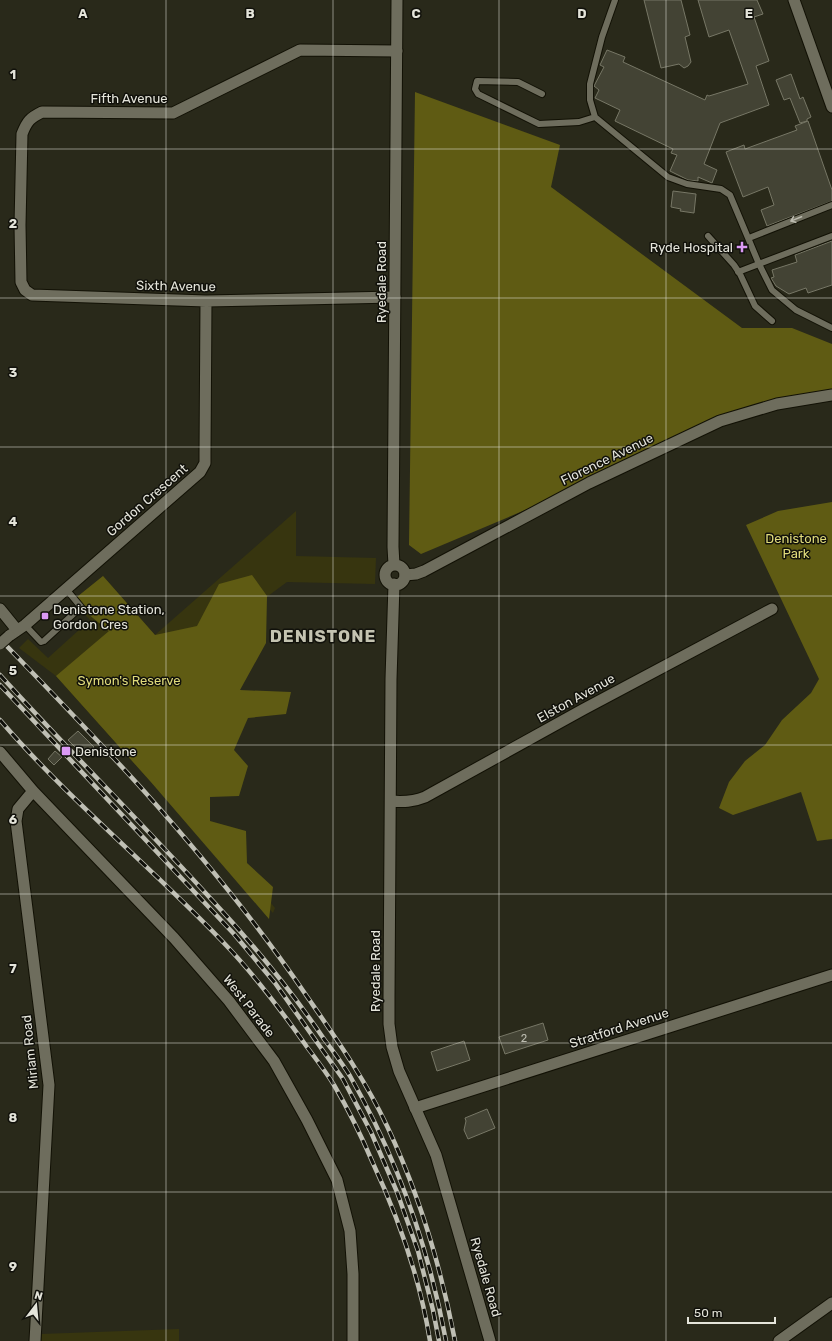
<svg xmlns="http://www.w3.org/2000/svg" width="832" height="1341" font-family="Rubik,sans-serif">
	<style>
		.green { fill: #37350f }
		.forest { fill: #5f5b13 }
		.building { fill: #434334; stroke: #776 }
		.lines { fill: none; stroke-linecap: round; stroke-linejoin: round }
		.service-casing { stroke: #121105; stroke-width: 8 }
		.minor-casing { stroke: #121105; stroke-width: 13 }
		.tertiary-casing { stroke: #121105; stroke-width: 13 }
		.service { stroke: #6e6d5d; stroke-width: 6 }
		.minor { stroke: #6e6d5d; stroke-width: 11 }
		.tertiary { stroke: #6e6d5d; stroke-width: 11 }
		.rail-casing { stroke: #bfbfb4; stroke-width: 4.5 }
		.rail { stroke: #11110b; stroke-width: 3; stroke-dasharray: 9; stroke-linecap: butt }
		.minor-bridge-casing { stroke: #121105; stroke-width: 13; stroke-linecap: butt }
		.minor-bridge { stroke: #6e6d5d; stroke-width: 11 }
		.oneway { stroke: #bbbaae }
		.grid { fill: none; stroke: #e4e4da; stroke-width: 1; stroke-opacity: 0.55 }
		.poi-dot { fill: #db99f5; stroke: #11110b; stroke-width: 1.5 }
		.labels { text-anchor: middle; dominant-baseline: central; stroke-width: 3; stroke-linejoin: round; paint-order: stroke }
		.number-label { font-size: 11px; fill: #bcbcb0 }
		.street-label { font-size: 13px; fill: #e4e4da; stroke: #11110b }
		.poi-label { font-size: 13px; fill: #e4e4da; stroke: #11110b; text-anchor: start }
		.park-label { font-size: 13px; fill: #e0db7b; stroke: #11110b }
		.district-label { font-size: 17px; font-weight: bold; letter-spacing: 1px; fill: #c4c3b1; stroke: #11110b }
		.grid-label { font-size: 13px; text-anchor: middle; font-weight: bold; fill: #e4e4da; stroke: #11110b; stroke-width: 3; stroke-linejoin: round; paint-order: stroke }
	</style>
	<rect width="100%" height="100%" fill="#29291a"/>
	<!-- green -->
	<path class="green" d="M296,511V556L376,558L375,584L287,582L268,596L262,607L203,818L275,908L273,913L150,781L56,676L19,648L28,639L48,658L90,620L72,601L103,576L155,635Z
		M179,1329V1341H41V1334Z"/>
	<!-- forest -->
	<path class="forest" d="M415,92L560,145L551,187L742,328H792L832,344V396L728,415L589,483L421,554L409,545Z
		M832,502V839L817,841L801,792L733,815L719,808L729,782L745,761L765,745L782,720L811,693L819,679L746,525L778,511Z
		M252,575L267,596L266,643L240,690L291,692L286,714L248,718L234,750L248,766L239,796L210,797V821L246,831L247,863L273,887L269,919L150,781L56,676L109,631L72,601L103,576L155,635L197,626L219,584Z"/>
	<!-- building -->
	<path class="building" d="M644,0H681L690,35L685,37L691,62L688,66L684,68L679,64L661,68Z
		M698,0H757L763,14L754,17L769,61L756,66L769,105L720,123L704,164L717,170L712,183L698,177V181L688,180L670,171L677,155L671,153L673,149L615,121L620,110L595,98L599,90L594,86L604,67L600,65L607,50L625,57L623,62L705,100L707,95L709,96L748,84L729,30L709,37Z
		M791,74L800,99L803,97L811,117L807,119V121L800,123L790,98L784,100L776,80Z
		M808,121L832,190V201L767,226L761,210L774,205L768,187L743,197L726,152L744,145L745,149L797,130L795,126Z
		M673,191L696,194L694,213L680,211L681,209L671,207Z
		M832,241V285L808,293L806,288L789,294L776,286L771,278L774,277L772,270L797,262L795,255Z
		M78,731L94,747L84,756L68,740Z
		M55,751L62,757L54,765L48,759Z
		M543,1023L548,1040L505,1054L499,1037Z
		M464,1041L470,1060L437,1071L431,1052Z
		M487,1109L495,1128L468,1139L464,1130L466,1121L465,1118Z"/>
	<g class="lines">
		<defs>
			<path id="service" d="M615,0L602,37L590,84V100L595,117L668,177L687,184L721,189L730,195L759,264L772,290L796,310L832,328
				M542,94L518,82L477,81L475,89L478,94L539,124L579,122L595,117
				M708,236L734,265L740,274L755,306L772,321
				M749,238L832,205
				M738,272L832,236
				M25,625L41,642L44,641L81,607L66,589"/>
			<path id="minor" d="M794,0L832,107
				M395,297L206,301L32,295L25,290L21,282L20,225L22,134C27,121 30,118 42,112L173,113L300,50L397,51
				M405,575L416,574L424,571L589,483L720,421L777,404L832,395
				M0,609L17,630
				M9,636L25,625L200,472L205,463V453L206,301
				M0,752L33,791L174,938L229,1001L274,1061L307,1120L337,1180L350,1231L353,1274V1341
				M33,791L18,809L16,821L49,1085L35,1341
				M391,801C403,802 413,802 425,797L584,709L772,609
				M415,1108L832,975
				M779,1341L832,1303"/>
			<path id="tertiary" d="M394,565L393,547L397,0
				M385 575a10 10 0 1 1 20 0a10 10 0 1 1-20 0Z
				M394,584L391,679L389,997V1024L392,1047L399,1071L436,1155L490,1341"/>
		</defs>
		<!-- service casing -->
		<use href="#service" class="service-casing"/>
		<!-- minor casing -->
		<use href="#minor" class="minor-casing"/>
		<!-- tertiary casing -->
		<use href="#tertiary" class="tertiary-casing"/>
		<!-- service -->
		<use href="#service" class="service"/>
		<!-- minor -->
		<use href="#minor" class="minor"/>
		<!-- tertiary -->
		<use href="#tertiary" class="tertiary"/>
		<defs>
			<path id="rail" d="M0,639C48,689 97,739 144,791C202,856 257,923 306,995C335,1037 365,1079 387,1126C419,1194 441,1267 455,1341
				M0,675C69,751 142,823 211,899C252,943 290,989 324,1039C333,1051 342,1063 350,1076C397,1158 429,1249 446,1341
				M0,685L234,934L275,983L343,1079L371,1132L397,1192L418,1251L433,1310L439,1341
				M0,720C68,799 150,866 222,941C254,974 281,1010 307,1047C316,1059 326,1072 334,1085C348,1109 361,1135 372,1161C399,1219 420,1278 430,1341"/>
		</defs>
		<!-- rail casing -->
		<use href="#rail" class="rail-casing"/>
		<!-- rail -->
		<use href="#rail" class="rail"/>
		<defs>
			<path id="minor-bridge" d="M0,644L9,636"/>
		</defs>
		<!-- minor-bridge casing -->
		<use href="#minor-bridge" class="minor-bridge-casing"/>
		<!-- minor-bridge -->
		<use href="#minor-bridge" class="minor-bridge"/>
	</g>
	<!-- one-way arrows -->
	<defs><path id="oneway-shaft" d="M-6 0H5M1.5-3L5.5 0L1.5 3" fill="none" stroke-width="1.6" stroke-linecap="round" stroke-linejoin="round"/></defs>
	<use class="oneway" href="#oneway-shaft" transform="translate(796 219) rotate(158)"/>
	<!-- grid -->
	<path class="grid" d="M166,0V1341M333,0V1341M499,0V1341M666,0V1341M0,149H832M0,298H832M0,447H832M0,596H832M0,745H832M0,894H832M0,1043H832M0,1192H832"/>
	<!-- markers -->
	<g class="poi-dot">
		<path d="M740 241h4v4h4v4h-4v4h-4v-4h-4v-4h4z"/>
		<rect x="41" y="612" width="8" height="8" rx="2"/>
		<rect x="61" y="746" width="10" height="10" rx="2"/>
	</g>
	<g class="labels">
		<!-- number labels -->
		<g class="number-label">
			<text x="524" y="1038">2</text>
		</g>
		<!-- street labels -->
		<g class="street-label">
			<text x="129" y="98">Fifth Avenue</text>
			<text transform="translate(381 282) rotate(-90)">Ryedale Road</text>
			<text transform="translate(176 286) rotate(1)">Sixth Avenue</text>
			<text transform="translate(607 459) rotate(-26)">Florence Avenue</text>
			<text transform="translate(147 500) rotate(-41)">Gordon Crescent</text>
			<text transform="translate(576 698) rotate(-29)">Elston Avenue</text>
			<text transform="translate(375 971) rotate(-90)">Ryedale Road</text>
			<text transform="translate(249 1006) rotate(52)">West Parade</text>
			<text transform="translate(619 1028) rotate(-18)">Stratford Avenue</text>
			<text transform="translate(30 1052) rotate(-96)">Miriam Road</text>
			<text transform="translate(486 1277) rotate(74)">Ryedale Road</text>
		</g>
		<!-- poi labels -->
		<g class="poi-label">
			<text x="733" y="247" text-anchor="end">Ryde Hospital</text>
			<text x="53" y="609">Denistone Station,<tspan x="53" dy="15">Gordon Cres</tspan></text>
			<text x="75" y="751">Denistone</text>
		</g>
		<!-- park labels -->
		<g class="park-label">
			<text x="796" y="538">Denistone<tspan x="796" dy="15">Park</tspan></text>
			<text x="129" y="680">Symon's Reserve</text>
		</g>
		<!-- district labels -->
		<g class="district-label">
			<text x="323" y="636">DENISTONE</text>
		</g>
	</g>
	<g class="grid-label">
		<text x="83" y="18">A</text>
		<text x="250" y="18">B</text>
		<text x="416" y="18">C</text>
		<text x="582" y="18">D</text>
		<text x="749" y="18">E</text>
		<text x="13" y="79">1</text>
		<text x="13" y="228">2</text>
		<text x="13" y="377">3</text>
		<text x="13" y="526">4</text>
		<text x="13" y="675">5</text>
		<text x="13" y="824">6</text>
		<text x="13" y="973">7</text>
		<text x="13" y="1122">8</text>
		<text x="13" y="1271">9</text>
	</g>
	<!-- north arrow -->
	<g transform="translate(36 1305) rotate(16)" stroke="#11110b" stroke-width="3" paint-order="stroke">
	<path d="M0-3L7 15L0 10L-7 15Z" fill="#e4e4da"/>
	<text y="-6" font-size="11" font-weight="bold" text-anchor="middle" fill="#e4e4da">N</text>
	</g>
	<!-- scale -->
	<path d="M688 1317v6h87v-6" fill="none" stroke="#e4e4da" stroke-width="2"/>
	<text x="694" y="1317" font-size="12" fill="#e4e4da" stroke="#11110b" stroke-width="3" paint-order="stroke">50 m</text>
</svg>
